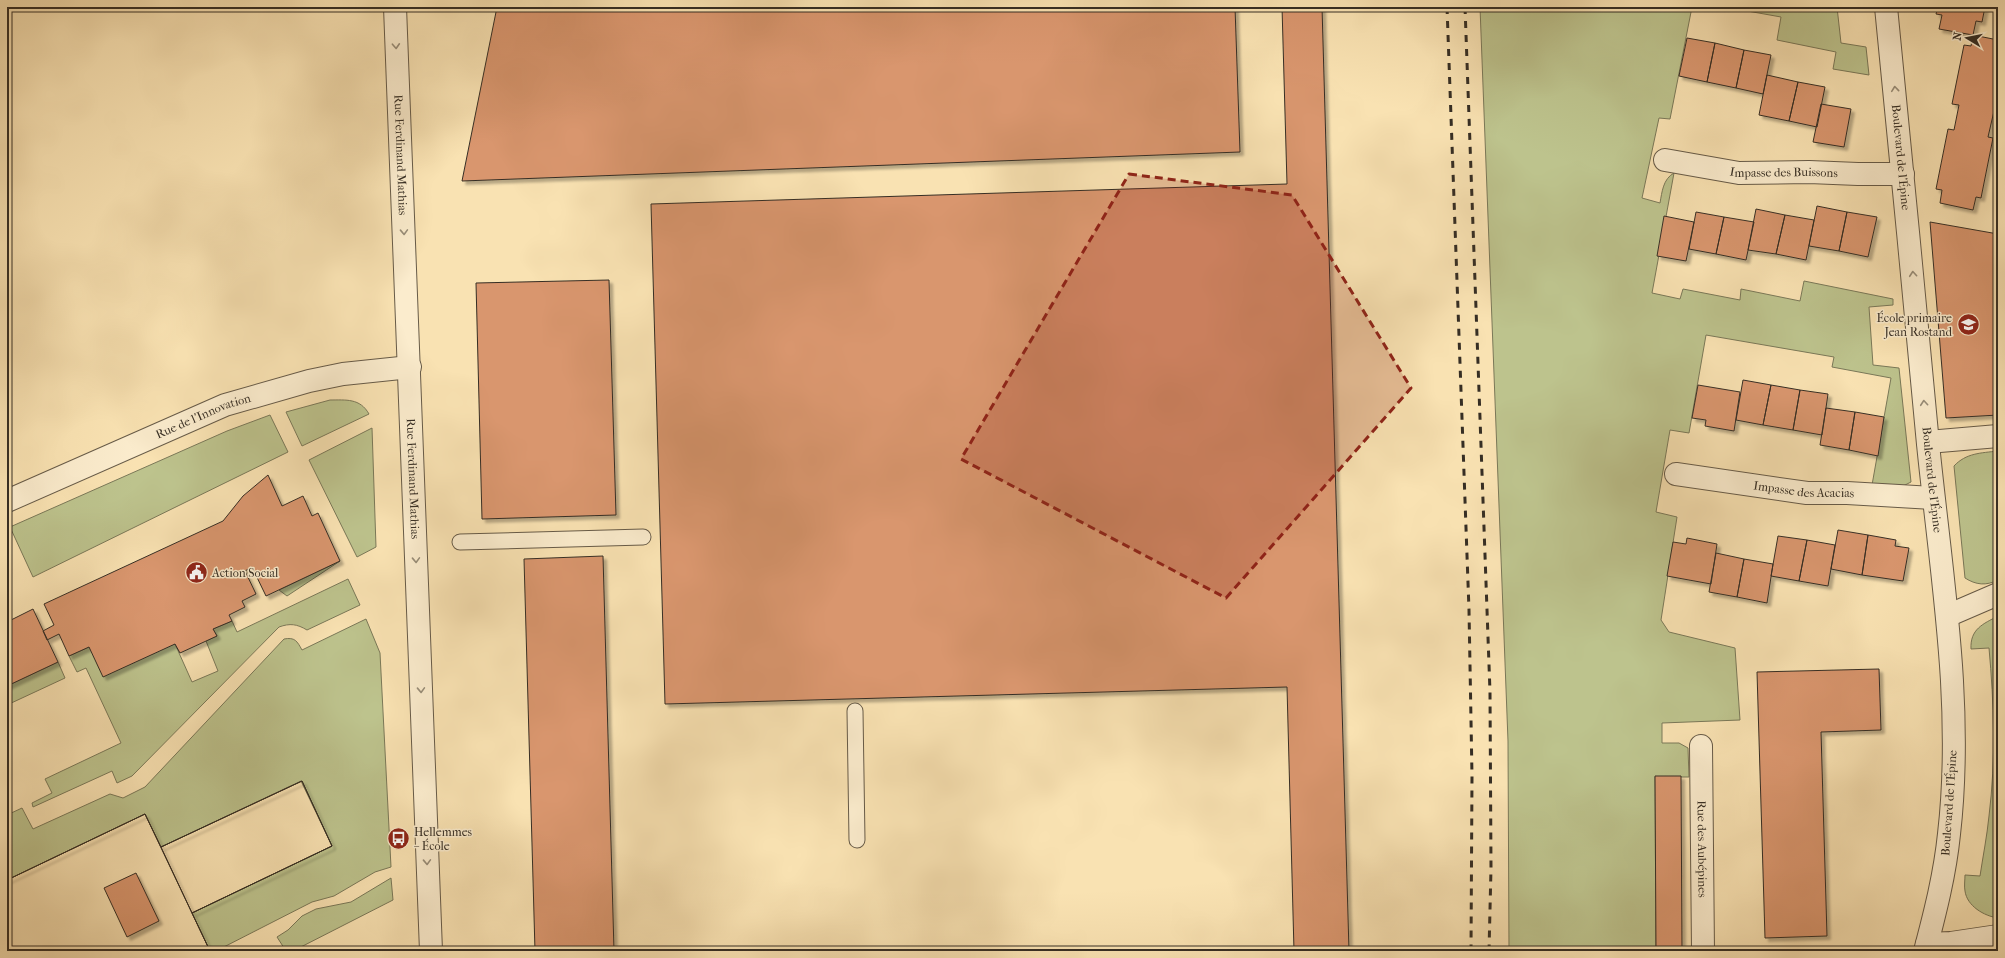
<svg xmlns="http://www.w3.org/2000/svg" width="2005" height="958" font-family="'IM FELL French Canon',serif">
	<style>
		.green { fill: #bdc38d; stroke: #7a7858 }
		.building { fill: #d9966e; stroke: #362e24; fill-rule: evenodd; filter: url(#shadow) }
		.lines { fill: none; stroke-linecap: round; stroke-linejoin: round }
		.service-casing { stroke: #675b48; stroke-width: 17 }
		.pedestrian-casing { stroke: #675b48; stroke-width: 24 }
		.minor-casing { stroke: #675b48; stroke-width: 24 }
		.tertiary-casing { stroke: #675b48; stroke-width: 24 }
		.service { stroke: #fbeccd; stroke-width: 15 }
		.pedestrian { stroke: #fbeccd; stroke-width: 22 }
		.minor { stroke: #fbeccd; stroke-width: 22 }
		.tertiary { stroke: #fbeccd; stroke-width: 22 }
		.rail { stroke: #362e24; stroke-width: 3; stroke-dasharray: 7 7; stroke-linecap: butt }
		.oneway { stroke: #988d78 }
		.marked { fill: #8f2418; fill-opacity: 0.2; stroke: #8f2418; stroke-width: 3; stroke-dasharray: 8 5; stroke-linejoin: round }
		.labels { text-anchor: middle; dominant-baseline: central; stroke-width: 3; stroke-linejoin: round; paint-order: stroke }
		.street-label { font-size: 12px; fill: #362e24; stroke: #fbeccd }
		.poi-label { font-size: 12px; fill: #362e24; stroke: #fbeccd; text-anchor: start }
	</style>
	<defs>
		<filter id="shadow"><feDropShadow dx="3.5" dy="3.5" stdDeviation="1" flood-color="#0004"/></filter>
	</defs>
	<rect width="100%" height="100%" fill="#f9e2b2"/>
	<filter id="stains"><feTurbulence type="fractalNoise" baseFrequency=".005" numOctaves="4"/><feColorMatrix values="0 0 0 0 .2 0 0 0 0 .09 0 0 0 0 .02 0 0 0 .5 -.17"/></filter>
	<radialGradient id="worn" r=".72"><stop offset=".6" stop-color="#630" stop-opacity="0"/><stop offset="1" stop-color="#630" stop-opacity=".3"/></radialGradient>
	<!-- green -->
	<path class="green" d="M1480,7H1692L1670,119L1659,118L1642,198L1660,203C1662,192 1663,179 1674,173L1652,293L1680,299L1683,289L1740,300L1741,289L1800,301L1804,281L1893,299V305L1869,307L1873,365L1899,368L1911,482L1901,487L1872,485L1891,378L1832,367L1834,357L1706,335L1689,433L1670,430L1656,512L1677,517L1661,620L1669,632L1735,648L1740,720L1662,723V743H1679L1688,748L1689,777H1655L1656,951H1509L1508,741Z
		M1725,7H1837L1841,43L1866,47L1869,75L1833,69L1836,52L1777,40L1781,17Z
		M330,400C346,400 360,398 369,414L302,446L286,412Z
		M270,415L288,452L33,577L10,527L227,431Z
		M372,428L376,547L357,557L309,460Z
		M1998,451V580C1986,586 1976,585 1965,578L1954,466C1966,453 1981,453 1998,451Z
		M340,561L287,596L279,590Z
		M348,579L360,605L307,630C297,624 290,623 279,627L132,776L117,783L112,771L33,807L32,803L52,793L45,779L121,743L86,668L77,672L69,656L89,647L175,644L192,682L218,671L206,641L217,636L213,629L232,621L237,632Z
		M1998,616V918C1984,916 1967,906 1965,891C1964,886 1965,880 1965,875L1980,876C1983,856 1987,836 1989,816C1996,760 1994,703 1989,648L1971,649C1970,629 1983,624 1998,616Z
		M366,619L380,653L391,867L375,872L334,896L312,902L216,951H210L192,913L332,846L301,781L161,847L145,814L7,880V815L22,808L33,829L110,794L123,798L145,787L284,639C295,637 297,641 302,650Z
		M58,662L65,678L7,705V686Z
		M391,878L393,900L293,951H286L277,937L288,930L302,916L316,909L351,902Z"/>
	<!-- building -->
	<path class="building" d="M497,7H1235L1240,152L462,181Z
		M1282,7H1322L1349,951H1294L1287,687L665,704L651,204L1287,184Z
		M1938,7H1985L1982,22L1976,21L1973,35L1939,29L1942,15L1936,14Z
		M1973,35L1998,40V112L1994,111L1988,137L1993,138L1981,198L1976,197L1973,210L1940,203L1942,190L1936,189L1948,129L1954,130L1959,105L1952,104L1964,45L1971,46Z
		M1687,38L1715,43L1707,82L1679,76Z
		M1715,43L1744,50L1736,88L1707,82Z
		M1744,50L1771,55L1763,94L1736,88Z
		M1767,75L1798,82L1789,121L1759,115Z
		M1798,82L1825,87L1817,127L1789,121Z
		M1821,104L1851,109L1844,147L1813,142Z
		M1817,206L1847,212L1839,251L1809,246Z
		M1756,209L1785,215L1776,254L1748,250Z
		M1696,212L1724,217L1716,254L1689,249Z
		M1847,212L1877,217L1868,257L1839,251Z
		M1785,215L1814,220L1806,260L1776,254Z
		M1664,216L1694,222L1686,261L1657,256Z
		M1724,217L1754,222L1746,260L1716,254Z
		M1930,222L1998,234V415L1946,418Z
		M609,280L616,515L482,519L476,283Z
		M1743,380L1771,385L1763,425L1736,420Z
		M1698,385L1740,392L1734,431L1705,426L1706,420L1692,418Z
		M1771,385L1800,390L1793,430L1763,425Z
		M1800,390L1828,394L1822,435L1793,430Z
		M1826,408L1855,412L1849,450L1820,445Z
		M1855,412L1884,417L1878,456L1849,450Z
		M268,475L282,506L303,496L312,516L318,513L340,561L266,596L252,567L245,571L256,594L242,601L245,607L229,615L232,621L213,629L217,636L180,653L175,644L103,677L89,647L69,656L59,634L47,640L43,631L54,625L44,604L223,521L243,496Z
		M1838,530L1868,535L1862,575L1831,569Z
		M1868,535L1896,540L1895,546L1909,548L1903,581L1862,575Z
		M1778,536L1807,540L1799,581L1771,576Z
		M1687,538L1717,544L1711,584L1667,576L1673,542L1686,544Z
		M1807,540L1835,545L1828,586L1799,581Z
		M1716,553L1744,559L1737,597L1709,592Z
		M603,556L614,951H535L524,559Z
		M1744,559L1773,564L1767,603L1737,597Z
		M33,609L58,662L7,686V622Z
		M1879,669L1881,730L1821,732L1827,936L1765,938L1757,672Z
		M1655,776H1681L1682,951H1656Z
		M302,781L332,846L192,913L210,951H7V880L145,814L161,847Z
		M302,781L332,846L192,913L161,847Z
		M145,814L210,951H7V880ZM136,873L159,921L127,937L104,888Z"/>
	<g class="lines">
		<defs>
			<path id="service" d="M460,542L643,537
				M855,711L857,840"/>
			<path id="pedestrian" d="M1928,442L1998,436"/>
			<g id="minor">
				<path id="s1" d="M1886,7C1901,153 1914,298 1928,444C1941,574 1964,704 1949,834C1945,874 1935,913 1925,951"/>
				<path id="s2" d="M1665,160L1739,173L1809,172L1858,174H1903"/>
				<path id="s3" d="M1676,474L1807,493H1847L1933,498"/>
				<path id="s4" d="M7,501L225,405L309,381L343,374L410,367"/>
				<path d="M1947,616L1998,594"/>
				<path id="s5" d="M1701,746L1703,951"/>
				<path d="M1927,944L1951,943L1998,936"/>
			</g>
			<g id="tertiary">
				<path id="s6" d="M395,7L431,951"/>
			</g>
		</defs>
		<!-- service casing -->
		<use href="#service" class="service-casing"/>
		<!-- pedestrian casing -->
		<use href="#pedestrian" class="pedestrian-casing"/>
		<!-- minor casing -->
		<use href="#minor" class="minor-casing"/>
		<!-- tertiary casing -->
		<use href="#tertiary" class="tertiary-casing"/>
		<!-- service -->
		<use href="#service" class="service"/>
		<!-- pedestrian -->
		<use href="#pedestrian" class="pedestrian"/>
		<!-- minor -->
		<use href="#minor" class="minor"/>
		<!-- tertiary -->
		<use href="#tertiary" class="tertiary"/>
		<!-- rail -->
		<path class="rail" d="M1447,7L1469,610L1472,776L1471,951
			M1465,7L1490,692L1491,868L1489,951"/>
	</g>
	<!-- one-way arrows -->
	<defs><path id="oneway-chevron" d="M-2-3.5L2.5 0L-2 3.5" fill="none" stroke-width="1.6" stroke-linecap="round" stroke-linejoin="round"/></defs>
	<g class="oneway">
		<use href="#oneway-chevron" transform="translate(396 46) rotate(87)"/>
		<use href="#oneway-chevron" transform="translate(1895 89) rotate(-96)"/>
		<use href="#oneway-chevron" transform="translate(404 232) rotate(88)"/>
		<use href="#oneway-chevron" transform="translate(1913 274) rotate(-95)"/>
		<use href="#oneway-chevron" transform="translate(1924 403) rotate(-95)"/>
		<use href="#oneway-chevron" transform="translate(416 560) rotate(88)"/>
		<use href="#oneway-chevron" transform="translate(421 690) rotate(88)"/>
		<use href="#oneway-chevron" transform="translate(427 862) rotate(88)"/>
	</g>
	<!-- marked area -->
	<path class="marked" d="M1129,174L1292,195L1411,388L1226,598L961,459Z"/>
	<!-- icons -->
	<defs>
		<symbol id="school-disc" viewBox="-11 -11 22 22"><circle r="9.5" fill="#8f2418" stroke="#fbeccd"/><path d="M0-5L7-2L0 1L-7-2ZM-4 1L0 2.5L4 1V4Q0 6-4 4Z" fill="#fff"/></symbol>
		<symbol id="civic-disc" viewBox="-11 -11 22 22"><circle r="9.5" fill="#8f2418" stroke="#fbeccd"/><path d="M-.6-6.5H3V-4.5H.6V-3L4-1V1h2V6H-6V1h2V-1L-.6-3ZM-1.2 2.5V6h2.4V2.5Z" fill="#fff"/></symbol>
		<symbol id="bus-disc" viewBox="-11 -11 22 22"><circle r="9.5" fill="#8f2418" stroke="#fbeccd"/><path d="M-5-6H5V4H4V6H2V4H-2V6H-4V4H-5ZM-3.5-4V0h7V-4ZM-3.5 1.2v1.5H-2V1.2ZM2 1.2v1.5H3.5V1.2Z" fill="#fff"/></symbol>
	</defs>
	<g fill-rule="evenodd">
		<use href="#school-disc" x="1956" y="312" width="25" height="25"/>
		<use href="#civic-disc" x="184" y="560" width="25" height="25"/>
		<use href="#bus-disc" x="386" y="826" width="25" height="25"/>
	</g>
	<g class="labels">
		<!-- street labels -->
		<g class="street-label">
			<text stroke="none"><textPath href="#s6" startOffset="148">Rue Ferdinand Mathias</textPath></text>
			<text stroke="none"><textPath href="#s1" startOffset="151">Boulevard de l'Épine</textPath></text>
			<text stroke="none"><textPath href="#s2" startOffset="120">Impasse des Buissons</textPath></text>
			<text stroke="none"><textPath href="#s4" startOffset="214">Rue de l'Innovation</textPath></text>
			<text stroke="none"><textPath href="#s6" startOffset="472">Rue Ferdinand Mathias</textPath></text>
			<text stroke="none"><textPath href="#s1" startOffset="475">Boulevard de l'Épine</textPath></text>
			<text stroke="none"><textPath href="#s3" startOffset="129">Impasse des Acacias</textPath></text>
			<text transform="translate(1949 803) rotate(-86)">Boulevard de l'Épine</text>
			<text stroke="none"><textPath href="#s5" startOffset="103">Rue des Aubépines</textPath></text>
		</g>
		<!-- poi labels -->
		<g class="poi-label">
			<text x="1952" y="318" text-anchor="end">École primaire<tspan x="1952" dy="14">Jean Rostand</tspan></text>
			<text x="212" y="573">Action Social</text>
			<text x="414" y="832">Hellemmes<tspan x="414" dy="14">– École</tspan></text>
		</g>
	</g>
	<!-- margin -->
	<rect width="2005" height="958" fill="none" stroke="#f9e2b2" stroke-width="24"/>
	<rect x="8" y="8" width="1989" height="942" fill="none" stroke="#362e24" stroke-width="2"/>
	<rect x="12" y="12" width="1981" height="934" fill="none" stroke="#362e24"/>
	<!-- north arrow -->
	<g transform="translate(1967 38) rotate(280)" stroke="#fbeccd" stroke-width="3" paint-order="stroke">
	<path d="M0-3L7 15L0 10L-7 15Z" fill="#362e24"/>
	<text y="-6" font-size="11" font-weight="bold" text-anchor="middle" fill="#362e24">N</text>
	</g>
	<rect width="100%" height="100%" filter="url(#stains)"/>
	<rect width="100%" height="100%" fill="url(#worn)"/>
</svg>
